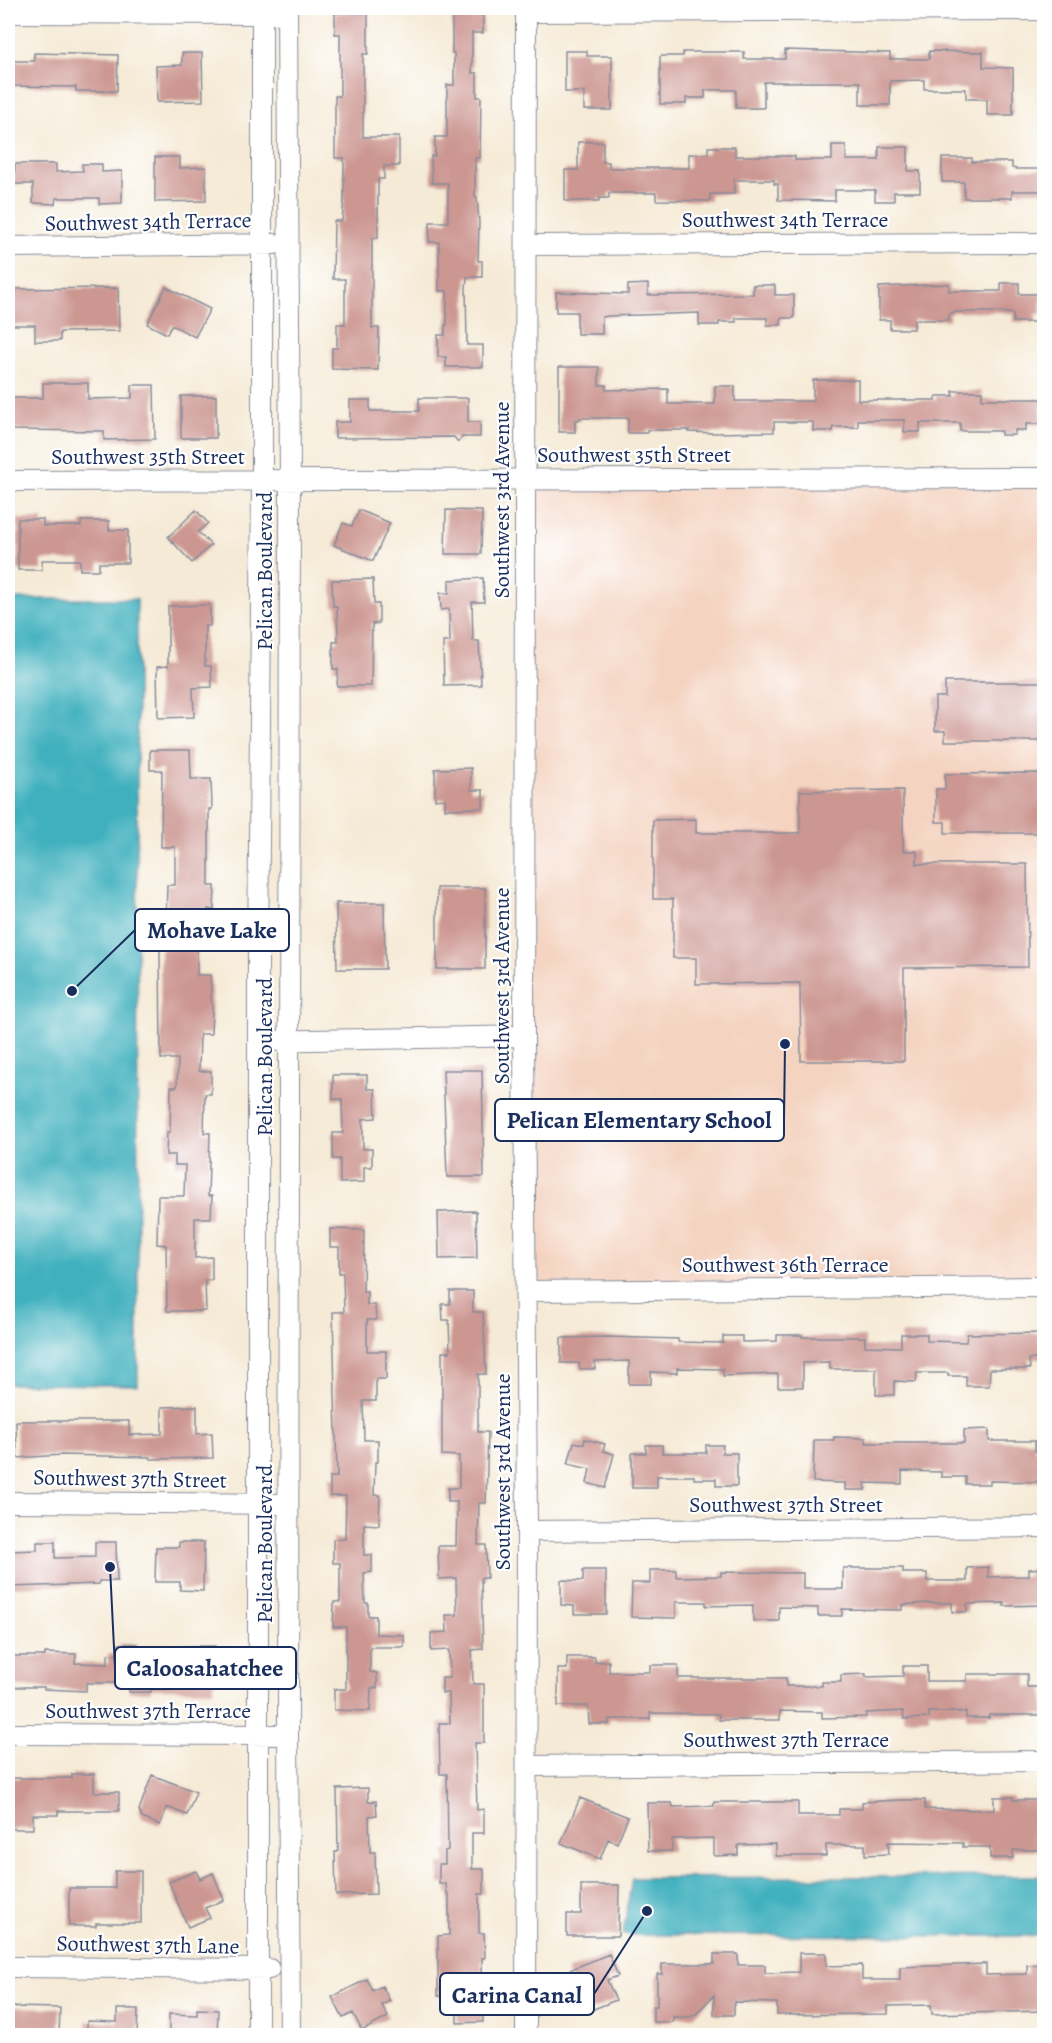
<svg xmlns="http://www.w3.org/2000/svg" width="1052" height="2043" font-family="Alegreya,serif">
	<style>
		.built { fill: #f4d3c0 }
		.water { fill: #41b0be; stroke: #2e708e; stroke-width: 1.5 }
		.building { fill: #cc9691 }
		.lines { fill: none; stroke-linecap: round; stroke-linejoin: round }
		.minor-casing { stroke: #888c9a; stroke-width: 22 }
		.minor { stroke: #fff; stroke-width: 20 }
		.labels { text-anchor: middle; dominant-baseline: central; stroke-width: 4.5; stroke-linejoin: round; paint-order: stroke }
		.street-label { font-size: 22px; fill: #1b2f5e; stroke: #fff }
		.leader { fill: none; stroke: #1b2f5e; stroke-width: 2 }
		.callout-dot { fill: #1b2f5e; stroke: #fff; stroke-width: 2 }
		.callout { fill: #fff; stroke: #1b2f5e; stroke-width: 2 }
		.callout-label { font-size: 24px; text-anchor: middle; font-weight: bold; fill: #1b2f5e }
	</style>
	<rect width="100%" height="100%" fill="#fff"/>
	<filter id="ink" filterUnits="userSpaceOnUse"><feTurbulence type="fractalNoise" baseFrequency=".0167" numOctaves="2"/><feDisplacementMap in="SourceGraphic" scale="12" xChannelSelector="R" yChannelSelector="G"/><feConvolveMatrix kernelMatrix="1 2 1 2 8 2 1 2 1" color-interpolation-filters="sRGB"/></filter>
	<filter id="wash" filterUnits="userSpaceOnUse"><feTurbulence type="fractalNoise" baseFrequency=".008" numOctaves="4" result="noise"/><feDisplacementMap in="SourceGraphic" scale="24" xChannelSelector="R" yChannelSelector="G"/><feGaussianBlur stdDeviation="1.35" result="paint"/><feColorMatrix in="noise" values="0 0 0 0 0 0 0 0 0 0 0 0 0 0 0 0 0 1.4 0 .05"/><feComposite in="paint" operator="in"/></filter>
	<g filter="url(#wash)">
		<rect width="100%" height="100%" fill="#f5ead5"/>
		<!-- built -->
		<path class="built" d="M1044,477V1287L526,1291L525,479Z"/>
		<!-- water -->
		<path class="water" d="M8,599H137L138,1385L8,1384Z
			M1044,1876V1936L623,1935L632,1878Z"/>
		<g id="blocks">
			<!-- building -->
			<path class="building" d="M335,13H368V54H363V137H399V166H384V179H378V238H372V328H379L378,370L332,369V348H337V324H345V279H333L334,221H342L344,200V158H335V96H340V34H335Z
				M452,13H483V33H472V73H477V97H481L480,158H475V197H477L479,222L478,261H482V277H467L466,288L467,345H483V367H446V357H438V335H445V325H447V291H439V242H429L430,222H448V183H432L431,156H435V137H447V85H454V53H452Z
				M785,50L890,53V59H929V51L983,52V67L1013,68V115H987V99H966V89H924V80L890,81V105H860V82H764V108H736V90H705V98H686V104H660V57L662,56H683V52H744V59H785Z
				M565,51H587V56H612V110H584V92H565Z
				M34,53L118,55L117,91H76V87L10,86L11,61H34Z
				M182,53H202L203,101L157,102L156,66L182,65Z
				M578,142H603V162H609V168H689V154H708V147H735V156H795V160H832V145H846V160H879V147H908V171H920V192H894V201H875V190H835V201L778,200V184H774V180H734V194H710V201L656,200V193H609V198H599V201H565V170H578Z
				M155,157H180V168L206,167V201L155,202Z
				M942,158H972V162H1012V168L1016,169H1044V191H1012V198H964V182H942Z
				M15,164H56V172L83,171L82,164H102V172L122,171V203L99,204V198H56L55,204L33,203V184H14Z
				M1001,283H1019V294H1041V314H1036V322H1013V314L1001,312H954L949,314V320H914V329H890V320H879V287L949,284V291H1001Z
				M648,284V295L753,294V285H775V295H794V318H781V325H767V318H736V322H719V325H699V313L609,316L602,317V334H577V312H556V292L628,294V285Z
				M166,287L210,309L195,337L172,325L167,334L147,324Z
				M118,288L119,331L60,332V341H35V325H10L9,289Z
				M559,367H599V385H606V390L668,389V404H715V386H735V401H813V380H858V400H936V396H953V391H982V399H1042V424H1026V430H1015V435H1001V431H960V423H920V432H904V420H858V427H833V431H813V422H774V432L714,433L689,432V430H647V433H628V418H580V420H575V432H559Z
				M43,383H88V399L132,398V385H154L155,439L104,440V431L8,430V398H43Z
				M181,396H216V438H181Z
				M419,398H468V422H480V437H462L458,442L454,437L335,438V422H350V400H370V411H419Z
				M196,510L208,523L198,532L211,545L192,563L168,537Z
				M359,510L390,523L373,561L334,545L343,523L352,526Z
				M446,510L482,511L481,554H445Z
				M18,519H43V526H81V521H109V530H128V563H99V570H80V560H42V570H18Z
				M483,578L484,602H472L473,641H479L481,685L444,686L443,642H450L449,609L441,610L440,593H449V580Z
				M373,579L374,604H379V623L372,624L371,686H337L338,669H333V642H338L337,606H333L332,580Z
				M210,605V626H205V666H211L212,687L193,688L194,717L158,718L157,667L168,666V606Z
				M945,682H1044V741H945V731H935V697H945Z
				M150,750H190L191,779H211L212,809H209V886H215L214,910L208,909L207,935H197V975H210L212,1009L211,1034H200L199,1071H211V1094H205L204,1133H210L208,1196H212L211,1218H195V1258L212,1257V1280H205L206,1311H167L166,1245L157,1244L158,1196H184L185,1165H175V1155H166L167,1132H170L171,1087H177L178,1059H161L160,949H165L167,885H175V847H161L162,770H150Z
				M471,768V790H483V808L445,809V799L435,800V769Z
				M1044,773V833H945V822H936V789H945V774Z
				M903,790V851H917V864H1027L1028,967L904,968V1061H801L800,983L696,984V958H673V899H653V820L696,819V833H800V791Z
				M437,888H485V969H437Z
				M336,903H384L385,969H337Z
				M443,1070H482L484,1177H447Z
				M333,1075H367V1089H375L376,1118L363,1119V1149H372V1167H364V1182L340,1183V1159H333V1133H343L342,1099H333Z
				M476,1211L477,1258L439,1259L438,1212Z
				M330,1229L364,1230L363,1292H367V1305H375L376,1320H367V1351H386V1379H376V1401H363L364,1440H378V1462H375L374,1495H380L379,1525L364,1524V1555H372V1572L364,1573L365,1603H368V1616H376V1634L404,1635V1647H370V1672L377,1673V1688H371L370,1711L334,1710V1689H346V1627H333L334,1602H340V1563H333V1539H345L346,1496H330V1477H337L333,1312H344L343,1273H339V1247H330Z
				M450,1291H473V1312H483L485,1351L486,1374H478V1432H488L486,1503H479L478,1545H486L487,1578H481L483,1649L472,1650L473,1684H484V1743H475L477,1810L484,1809V1833H472V1869H484V1894H479V1933H484L485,1958H482L483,2022L457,2023V2011H449L448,1996H438V1936L449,1935V1894H447L446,1884H439V1864H445V1851L448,1850L447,1774H440L439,1723H450L449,1693H442V1678H450L449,1650L431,1651V1633L447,1632L446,1615H457L456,1578L439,1579L438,1546H456L457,1502H448V1488H459V1456L442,1455V1352H450L449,1320H443L442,1304H450Z
				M1044,1333V1359H1029L1030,1369H990L989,1386H966V1376H948V1373H917L916,1382L894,1381V1395H876V1369H830V1362L803,1363V1387H778V1374L723,1376V1369L677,1368V1373L651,1372V1384H629V1361L595,1362V1369H580L579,1363H561V1338L607,1337L678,1339V1342L723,1343V1336H742V1342L777,1341V1335H802V1337H865V1346L901,1347V1334H927V1341L966,1342L967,1334Z
				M197,1406V1434L212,1433L213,1458L151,1459L150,1457L62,1455L17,1458L16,1421H129V1435L162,1434V1407Z
				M989,1429V1441H1035V1451L1044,1452V1482L990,1481V1484H965V1477H941V1472L902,1471V1484L865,1483V1490H845V1483L813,1482L814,1440H834V1437L866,1438V1443H964V1430Z
				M585,1439L605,1444L603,1451L614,1454L605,1488L587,1483L590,1469L568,1464L574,1442L584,1444Z
				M646,1445H662V1453H706V1445H723L722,1453H737V1486H716V1479H694V1476H657V1488H632V1453H646Z
				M37,1542H55V1558L95,1557V1542H116L117,1581H99V1584L10,1587L9,1551L37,1550Z
				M179,1542H204L203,1591L180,1590V1582H155L156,1547H179Z
				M988,1567V1577L1029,1576V1569L1044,1568V1605L1004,1606V1603L967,1604V1612H952V1603H927L902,1605V1610L842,1609V1616H818V1608L779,1607V1621H753V1605L706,1606V1602H676V1618L631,1617L632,1583H650V1570H676V1577L721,1576V1572L803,1573V1589H843V1568H903V1573H927V1581H967V1568Z
				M583,1570H606V1614H574V1606L561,1605V1580L583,1581Z
				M119,1644H137V1653H185V1646H215L214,1690L151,1689V1692H129V1683H86V1691L44,1689V1687H8V1656H45V1653L76,1654L75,1663L108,1664V1654L119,1655Z
				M567,1657H595V1662L609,1661V1672H650V1665H678V1678H786V1686H822V1682H841V1675L866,1674V1677L903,1676V1666H927V1681H967V1674H1027V1687H1044V1715H989V1718H966V1712H929V1718L904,1719L903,1711L866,1713V1717L822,1718V1712L780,1711V1720H719V1714L650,1713V1719H609V1724H589L588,1706H558V1669H567Z
				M72,1774H94V1792H119V1811H58V1815H33V1829H8L9,1778H72Z
				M152,1775L196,1792L187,1815L167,1807L160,1825L142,1818L139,1810Z
				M368,1788V1802L376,1801L377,1815L369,1816L370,1852H375L376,1894L336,1895L335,1852H338L337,1789Z
				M994,1797H1013V1800H1044V1850H1013V1858H990V1847H963V1843L888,1842L889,1854L865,1855V1845H826V1856H776V1844L738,1845V1855L714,1856V1838L672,1839V1851H648L647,1803H672L673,1807L714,1806V1802H798V1815H839V1809H862V1802L901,1800H925V1809L994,1810Z
				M580,1798L628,1817L617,1843L608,1839L600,1859L561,1843Z
				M115,1871H141V1923H96V1926H69V1888H115Z
				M196,1871L200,1879L213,1873L224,1900L205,1908L210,1918L188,1927L169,1882Z
				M581,1885H619L618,1936H567V1914H581Z
				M799,1953H826V1966L862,1965V1980H900V1967L986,1964V1975L1027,1974V1965L1044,1964V2011L932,2014L931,2005L888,2006V2014L777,2015V2003L734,2002V2015H714V1995L695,2015L689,2017H673V2022H653V2006H657V1974H662V1964H714V1954H738V1965H765V1973L799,1972Z
				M609,1954L618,1976L607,1980L616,2000L584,2013L567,1971Z
				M367,1979L373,1991L382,1986L390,2001L382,2005L388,2017L362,2031L353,2013L343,2018L332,1997Z
				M9,2007L60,2008L59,2036H9Z
				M117,2009H138L137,2036H87V2021L117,2022Z
				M197,2009L218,2010L217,2036H169V2014L197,2015Z"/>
		</g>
	</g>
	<g filter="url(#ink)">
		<use href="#blocks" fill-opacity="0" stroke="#888c9a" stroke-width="1.5"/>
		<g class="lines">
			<defs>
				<path id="minor" d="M287,8L290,479L288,1735L290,2036
					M526,12L1044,10
					M8,13L275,14
					M527,245L1044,243
					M8,247L275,244
					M8,481L1044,478
					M258,1041L524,1036
					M526,1291L1044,1287
					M8,1502L288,1504
					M527,1531L1044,1527
					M8,1734L288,1735
					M527,1766L1044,1761
					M8,1967L269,1969
					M258,2036V967L262,480V8
					M526,2036L527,1531L524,1036L526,8"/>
			</defs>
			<!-- minor casing -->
			<use href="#minor" class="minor-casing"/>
			<!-- minor -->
			<use href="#minor" class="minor"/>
		</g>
	</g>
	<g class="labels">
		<!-- street labels -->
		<g class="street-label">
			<text x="785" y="220">Southwest 34th Terrace</text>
			<text transform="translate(148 222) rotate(-1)">Southwest 34th Terrace</text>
			<text x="634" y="455">Southwest 35th Street</text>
			<text x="148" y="457">Southwest 35th Street</text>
			<text transform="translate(502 500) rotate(-90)">Southwest 3rd Avenue</text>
			<text transform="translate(265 571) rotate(-90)">Pelican Boulevard</text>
			<text transform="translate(502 986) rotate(-90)">Southwest 3rd Avenue</text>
			<text transform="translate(265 1057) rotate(-90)">Pelican Boulevard</text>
			<text x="785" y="1265">Southwest 36th Terrace</text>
			<text transform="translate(503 1472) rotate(-90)">Southwest 3rd Avenue</text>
			<text transform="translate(130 1479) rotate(1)">Southwest 37th Street</text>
			<text x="786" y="1505">Southwest 37th Street</text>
			<text transform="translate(265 1544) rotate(-90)">Pelican Boulevard</text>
			<text x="148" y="1711">Southwest 37th Terrace</text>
			<text x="786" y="1740">Southwest 37th Terrace</text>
			<text transform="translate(148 1945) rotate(1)">Southwest 37th Lane</text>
		</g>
	</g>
	<!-- callouts -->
	<path class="leader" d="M72 991L135 930M785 1044L784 1120M110 1567L115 1668M647 1911L594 1994"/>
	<g class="callout-dot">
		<circle cx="72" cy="991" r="6"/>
		<circle cx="785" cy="1044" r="6"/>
		<circle cx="110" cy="1567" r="6"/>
		<circle cx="647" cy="1911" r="6"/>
	</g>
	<g class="callout">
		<rect x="135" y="909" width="154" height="42" rx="6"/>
		<rect x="495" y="1099" width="289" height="42" rx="6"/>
		<rect x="115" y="1647" width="181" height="42" rx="6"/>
		<rect x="440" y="1973" width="154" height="42" rx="6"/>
	</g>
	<g class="callout-label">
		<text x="212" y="938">Mohave Lake</text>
		<text x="639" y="1128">Pelican Elementary School</text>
		<text x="205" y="1676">Caloosahatchee</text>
		<text x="517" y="2003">Carina Canal</text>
	</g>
	<!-- margin -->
	<rect width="1052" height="2043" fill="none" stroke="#fff" stroke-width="30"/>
</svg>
